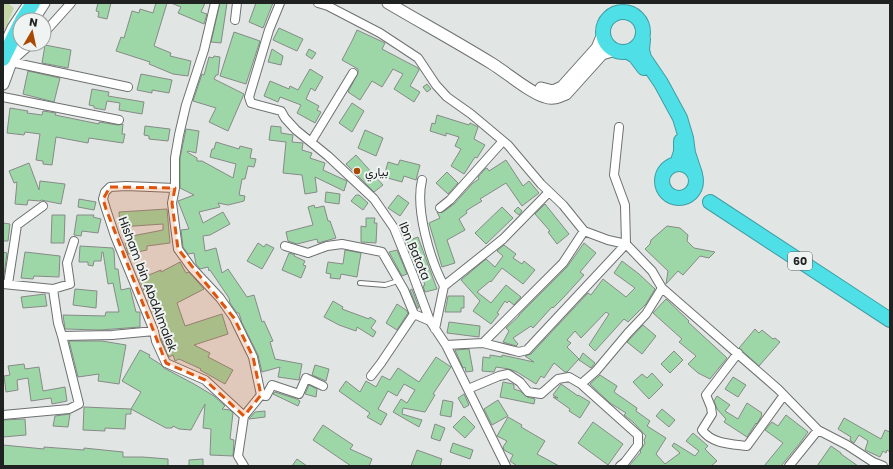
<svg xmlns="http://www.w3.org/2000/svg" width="893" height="469" font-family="Poppins,Vazirmatn,sans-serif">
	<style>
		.green { fill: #c5d6a6 }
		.building { fill: #9dd7a7; stroke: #878a87 }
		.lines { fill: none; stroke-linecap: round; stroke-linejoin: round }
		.lane-casing { stroke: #6d7170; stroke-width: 6 }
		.street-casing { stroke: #6d7170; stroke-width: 10 }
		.secondary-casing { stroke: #6d7170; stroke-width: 13 }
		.highway-casing { stroke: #3f9da2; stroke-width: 16 }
		.lane { stroke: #fff; stroke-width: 4 }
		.street { stroke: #fff; stroke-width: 8 }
		.secondary { stroke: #fff; stroke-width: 11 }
		.highway { stroke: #4fe0e7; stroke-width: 14 }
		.marked { fill: #de560d; fill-opacity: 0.2; stroke: #de560d; stroke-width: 3; stroke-dasharray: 8 5; stroke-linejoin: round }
		.poi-dot { fill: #a94900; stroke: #eff3f2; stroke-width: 1.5 }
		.labels { text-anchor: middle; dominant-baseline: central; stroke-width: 4; stroke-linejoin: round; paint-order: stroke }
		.shield { fill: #eff3f2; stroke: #5e6060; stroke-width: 1 }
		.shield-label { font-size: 11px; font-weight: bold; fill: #202121 }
		.poi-label { font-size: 12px; fill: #202121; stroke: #eff3f2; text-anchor: start }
		.street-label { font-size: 12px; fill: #202121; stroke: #eff3f2 }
	</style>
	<rect width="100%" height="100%" fill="#e1e6e5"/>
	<!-- green -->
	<path class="green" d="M3,3H8L14,8L3,34Z"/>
	<!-- building -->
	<path class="building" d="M98,3H111L107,19L98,17L99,12L96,11Z
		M156,3H167L154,46L171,53L170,56L191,61L188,76L173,74L149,64L150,62L116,51L121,37L124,38L132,11L139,13L140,9L153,13Z
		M171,3H205L201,12L207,14L204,24L178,13L181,7Z
		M220,3H227L221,43L211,42Z
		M256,3H273L263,28L249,22Z
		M279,28L303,39L297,51L273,40Z
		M357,30L385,43L382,49L418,68L419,70L410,86L420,92L414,102L394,89L403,74L393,69L382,87L372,81L360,100L348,92L358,73V69L342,60L352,41Z
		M234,32L260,41L246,84L220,76Z
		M45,45L71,50L68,68L42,63Z
		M272,49L283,56L281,65L268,62Z
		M309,49L316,53L312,59L306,55Z
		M214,56L220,57L218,75H216L214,79L244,94L228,131L209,122L216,108L193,101L202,74L204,75L209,57L213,58Z
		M310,69L323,77L315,91L311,88L306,99L319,106L317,110L321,112L315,123L297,113L301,105L280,97L278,102L264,96L270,81L289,89L290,86L298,90Z
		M28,71L60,78L54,102L23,94Z
		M141,74L172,80L169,93L152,90V93L137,90Z
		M427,84L431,89L427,92L423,87Z
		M92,89L109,92L108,96L144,102L142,114L119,110L120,103L107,101L105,110L94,108V106L89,105Z
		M352,103L364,111L352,132L339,123Z
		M10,108L28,111L27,113L42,115L43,111L56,113L55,115L99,124V122L118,125L123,124L122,134H125L123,143L89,138L88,143L56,137L52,165L43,164V161L36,160L40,134L25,132L24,135L7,133Z
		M437,115L469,125L470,123L478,127L474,139L485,145L477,158L475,157L464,174L451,166L461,149L455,146L459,137L446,133V136L430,131L432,123L435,124Z
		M145,126L170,129L168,141L149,139V136L144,135Z
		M271,126L281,127V133L293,135L292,142L303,143L302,150L312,153L310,158L325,163L323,170L347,181L344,191L315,177L317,192L305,194L302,175L283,173L286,142L269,140Z
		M186,129L199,131L196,153L188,151L187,152L197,158V161H202L233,178L236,164L210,157L212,149H214L216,142L239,149L240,146L252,149L250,158L256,159L254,167L248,166L245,179H242L239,195L245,196L244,201L228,205L218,203L220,207L199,212L203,223L223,212L230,224L210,235L203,236L205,251L216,248L222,273L228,269L247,297L254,295L262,322L264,321L273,341L270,342L275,359L302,364L299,380L278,377L280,367L262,372L258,355L242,323L239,313H237L230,303L229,298L210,270L209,271L208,267L200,269L196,264L194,253L188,254L183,247L181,230L189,229L178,201L194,195L180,188V158Z
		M365,130L383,138L376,156L358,148Z
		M356,155L383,185L374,192L346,164Z
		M400,160L420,165L416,180L404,176L402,182L384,177L388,162L398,165Z
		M506,160L523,186L529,181L539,193L522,206L506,183L480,199L482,201L472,207L466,211L467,213L459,219L465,230L447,240L455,263L442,267L429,223L440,218L437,212H443L454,204L473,183L479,179L478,177L485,169L487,168L489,171Z
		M29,163L39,190L40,181L65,184L61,204L41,200L40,201L28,200L27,205L15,204L17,182L14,183L9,171Z
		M447,172L458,183L448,194L436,183Z
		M326,192L340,194L339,204L325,202Z
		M356,195H359L368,203L363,210L351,201Z
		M398,195L409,203L400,216L388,208Z
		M79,199L96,202L94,210L78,207Z
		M545,204L569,234L557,244L548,232L550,231L535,214Z
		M314,205L315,208L324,206L328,221H330L336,238L318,243L317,239L297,244L288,241L286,232L313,225L308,207Z
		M502,207L513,218L486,244L475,233Z
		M518,207L522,211L519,215L514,211Z
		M167,209L170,243L147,246V250L128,254L125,242L127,241V237L163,230V224L120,227L119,212Z
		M52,215H65L64,243H51Z
		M77,215H94L93,217L101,219L98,233L82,231L81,236L74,235Z
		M366,218H375L374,223H377L376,243L361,242V226L366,227Z
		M3,223L10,224L8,241H3Z
		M667,226L680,228L688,235L687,241L694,248L715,252L709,258L700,256L683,275L678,271L666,284L668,271L645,249L650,244L651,240Z
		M418,237L437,289L425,292L423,286L425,285L407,241Z
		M258,243L264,247L266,244L274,248L262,269L247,261Z
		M584,243L596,253L580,272L584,275L564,297L553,308L552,307L533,328L531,326L513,338L518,344L516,346L503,342L509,331L506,328L519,316V315L567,267Z
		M504,245L516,254L513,258L522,264L524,261L535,270L523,284L502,268L491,282L490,281L477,292L491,303L506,285L521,297L514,305L509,301L507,303L505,301L497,313L499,314L491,324L473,311L480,301L461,280L486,259L495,267L503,256L497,251Z
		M80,246L113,248V250H114L115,269H118L121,290L130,288L136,312H140V327L100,330L65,329L63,315L105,316L106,312H119L113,283L108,284L103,252H102L101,261H94L93,266L88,265V262H79Z
		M345,250L361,253L357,277L341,274L340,279L330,278L331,274L326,273L328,262L343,264Z
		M397,250L407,274L402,276L389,252Z
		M3,252L7,253L4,275H3Z
		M25,252L60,256L59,277L34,276L33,279L21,278Z
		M289,253L295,255L294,256L305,261L303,265L306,266L301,278L282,270Z
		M622,261L639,274L655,289L646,304L628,322L624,319L595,351L589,345L609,314L606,312L581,338L575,331L567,340L571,343L567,347L579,359L567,372H565L554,363L544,378L541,376L536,384L517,372L509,369L496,367L494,372L482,371L483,357L490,358V355L502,357V355L534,362L525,356L531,354L588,293L591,295L603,279L626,297L635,288L614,273Z
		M180,262L186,273L189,272L204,289L177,303L185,326L222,314L228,334L194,345L210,353L208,357L233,370L225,384L200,370L201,369L179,359L175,361L173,355L169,357L161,339L163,338L151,302H149L139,279L161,270V272Z
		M75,289L97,291L96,308L73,305Z
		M412,289L419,308H417L410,290Z
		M45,294L47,306L23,308L21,297Z
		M448,296H464V308H461V312H445Z
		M666,299L689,321L688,322L727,358L710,379L698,373L688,364L696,356L679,342L682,339L653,313Z
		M333,301L343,307L342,309L369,319L370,317L376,321L371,328L376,332L373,337L357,327L356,331L339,325L324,317Z
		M397,304L406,310L408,313L397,330L386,323Z
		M449,322L480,326L479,337L447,333Z
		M643,325L656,336L642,354L627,342Z
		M755,329L759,333L762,330L773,339L775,338L780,342L759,366L739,348Z
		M69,341H102L126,345L119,384L98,381L99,374L78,377Z
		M469,349L473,371L466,372L465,367L463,368L455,350Z
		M140,350L150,355L149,357L160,364L164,368L194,384L214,396L225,406L222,409L230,410L233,413L230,439L234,440L233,456L210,455L211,429L203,428L205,404L191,430L179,429L173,426L172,428H166L131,409V414H126L125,429L105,428V431L83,430L84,407L131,409L141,392L122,381Z
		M674,351L683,360L670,373L661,364Z
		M583,353L595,363L591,368L579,360Z
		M436,357L451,367L433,394L435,395L425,412L403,408L402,414L422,420L419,427L393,412L401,399L407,403L415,390L404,384L397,396L388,391L378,409L387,414L381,425L367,417L370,413L339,391L346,381L360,392L366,381L376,387L382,376L390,380L398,368L419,382Z
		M24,364L25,369L39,367L43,391L65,387L67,401L52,404L51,398L31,401L28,378L17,380L18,390L6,392L4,376L10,375L8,366Z
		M315,365L329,369L326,381L312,375Z
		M652,373L663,385L649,399L633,382L642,374L647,378Z
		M600,375L617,386L614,392L637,408L636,411L650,421L647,426L666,438L656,454L665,464L680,453L672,446L674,443L695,456L699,451L686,441L693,433L708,446L705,449L717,461L711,466H629L641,452L640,451L645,443L644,440L646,436L633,422L624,415L626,413L610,403L590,384Z
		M733,377L746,385L738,397L725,389Z
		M503,382L513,384L514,385V389L520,391L527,397L535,399L534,404L500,397Z
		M561,384L578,396V395L590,402L580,418L569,411L570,409L553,397L558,398L553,395Z
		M309,385L317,389L316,397L305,394Z
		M275,392L297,399L300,401L298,406L273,394Z
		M464,394L469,405L464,408L458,398Z
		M717,396L730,405L725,411L738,419L747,403L762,413L761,414L762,415L757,424L756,423L747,437L724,422L726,419L717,409L714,401Z
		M443,400L453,402L451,417L440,415Z
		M498,400L508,416L492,425L484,409Z
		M662,409L675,420L669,427L656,416Z
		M265,411V417L249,419L255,412Z
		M70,414L68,427L53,426L55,416Z
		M786,415L808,432L800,443L781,466H764L783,443L765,430L772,422L778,426Z
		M464,416L475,427L465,438L453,427Z
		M508,417L522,425L521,427L545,441L537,454L559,466H517L510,461L513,455L504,450L503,447L507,441L497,436Z
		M844,418L881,439L885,430L890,432V452L887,450L886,453L883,451L880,457L865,450L868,441L859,435L854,443L850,440L851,437L838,429Z
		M25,419L26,435L3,437V420Z
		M593,422L623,444L608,465L578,443Z
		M435,424L445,428L440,441L431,438Z
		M323,425L353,445L350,449L372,459L369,466H351L313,440Z
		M453,443L473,450L470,459L450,452Z
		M3,445L44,449V447L84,450V448L123,452V457H143L168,459V466H3Z
		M831,446L841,453V454L858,466H817Z
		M417,450L442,459L440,466H411Z
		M203,459V466H189V460Z
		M297,459L307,466H292Z"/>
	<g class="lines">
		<defs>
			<path id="lane" d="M3,41L10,26L24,5
				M360,283L385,285L398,281"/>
			<path id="street" d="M215,3L204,50L186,105L179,135L175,158V188L172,203L178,249L191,267L220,298L234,318L253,357L261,395L244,416L238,456L244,466
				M280,3L269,30L249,97L251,103L281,111L285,118L296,130L328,156L374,199L394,228L413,275L430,321L446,345L506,466
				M318,3L328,6L380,33L418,58L436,85L447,97L471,114L508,145L541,184L563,205L584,231L608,240L626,244L652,271L662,288L778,389L818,430L847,445L873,462L883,466
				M235,20L237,3
				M44,33L71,3
				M14,59L31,44
				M11,62L128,87
				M3,97L119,120
				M311,142L353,73
				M422,180C415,209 430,260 444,286
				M175,188L126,186L110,187L105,192L103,199L106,209L115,236L154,331L156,341L166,363L205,380L244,416
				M440,208L450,200L503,141
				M285,246L308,253L327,246L342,244L382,252L404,290L414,314L430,321
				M3,284L53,289L58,323L62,336L112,335L154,331
				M8,284L17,225L43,206
				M53,289L70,284L67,263L74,241
				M435,329L444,286L503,239L549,192
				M483,343L563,263L584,231
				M446,345L483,343L519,352L527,350L626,244L625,205L614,175L619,127
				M738,353L706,395L711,407L712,414L702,430C712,444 731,444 747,446L784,395
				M371,376L381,363L414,314
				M581,384L638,435V445L625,462L620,466
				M468,389L499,376L508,374L520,382L528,392L541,394L558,379L569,377L581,384L596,371L628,333L646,314L662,288
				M261,395L266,396L272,385L299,394L306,378L323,386
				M3,415L69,409L79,404L62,336
				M789,466L818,430"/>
			<path id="secondary" d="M388,3C422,23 457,42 491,63C506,72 530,93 545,97C553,100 559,97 566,94L602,54L615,50
				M33,20L44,3
				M3,84L11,62L20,44
				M541,88L553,91L562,87L597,48L603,34"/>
			<path id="highway" d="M603 32a20 20 0 1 1 40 0a20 20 0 1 1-40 0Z
				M22,20L33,3
				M643,39L642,50L644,58L661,83L680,118L686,138L688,153L695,174
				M628,52L635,56L644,68
				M3,59L20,24
				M662 181a17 17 0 1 1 34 0a17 17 0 1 1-34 0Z
				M677,164L681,152V141
				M710,202L890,320"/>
		</defs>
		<!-- lane casing -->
		<use href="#lane" class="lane-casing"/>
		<!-- street casing -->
		<use href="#street" class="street-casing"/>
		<!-- secondary casing -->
		<use href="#secondary" class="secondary-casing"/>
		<!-- highway casing -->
		<use href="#highway" class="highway-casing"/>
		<!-- lane -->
		<use href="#lane" class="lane"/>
		<!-- street -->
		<use href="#street" class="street"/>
		<!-- secondary -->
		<use href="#secondary" class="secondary"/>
		<!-- highway -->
		<use href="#highway" class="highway"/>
	</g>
	<!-- marked area -->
	<path class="marked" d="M110,187L175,188L172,203L178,249L234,318L253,357L261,395L244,416L205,380L166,363L106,209L103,199Z"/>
	<!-- markers -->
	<circle class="poi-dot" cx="357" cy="171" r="4"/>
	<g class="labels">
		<!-- shield labels -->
		<rect class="shield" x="788" y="252" width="24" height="18" rx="3"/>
		<g class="shield-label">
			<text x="800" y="261">60</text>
		</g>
		<!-- poi labels -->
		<g class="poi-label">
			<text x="365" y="171">بياري</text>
		</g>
		<!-- street labels -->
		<g class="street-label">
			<text transform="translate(415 251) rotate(67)">Ibn Batota</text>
			<text transform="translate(148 284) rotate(69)">Hisham bin AbdAlmalek</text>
		</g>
	</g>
	<!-- border -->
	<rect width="893" height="469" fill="none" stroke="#202121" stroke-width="8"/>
	<!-- north arrow -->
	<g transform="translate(32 32) rotate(9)"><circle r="19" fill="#eff3f2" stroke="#9c9f9e"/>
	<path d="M0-3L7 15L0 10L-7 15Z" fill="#a94900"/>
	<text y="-6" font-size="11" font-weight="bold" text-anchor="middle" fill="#202121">N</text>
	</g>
</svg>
